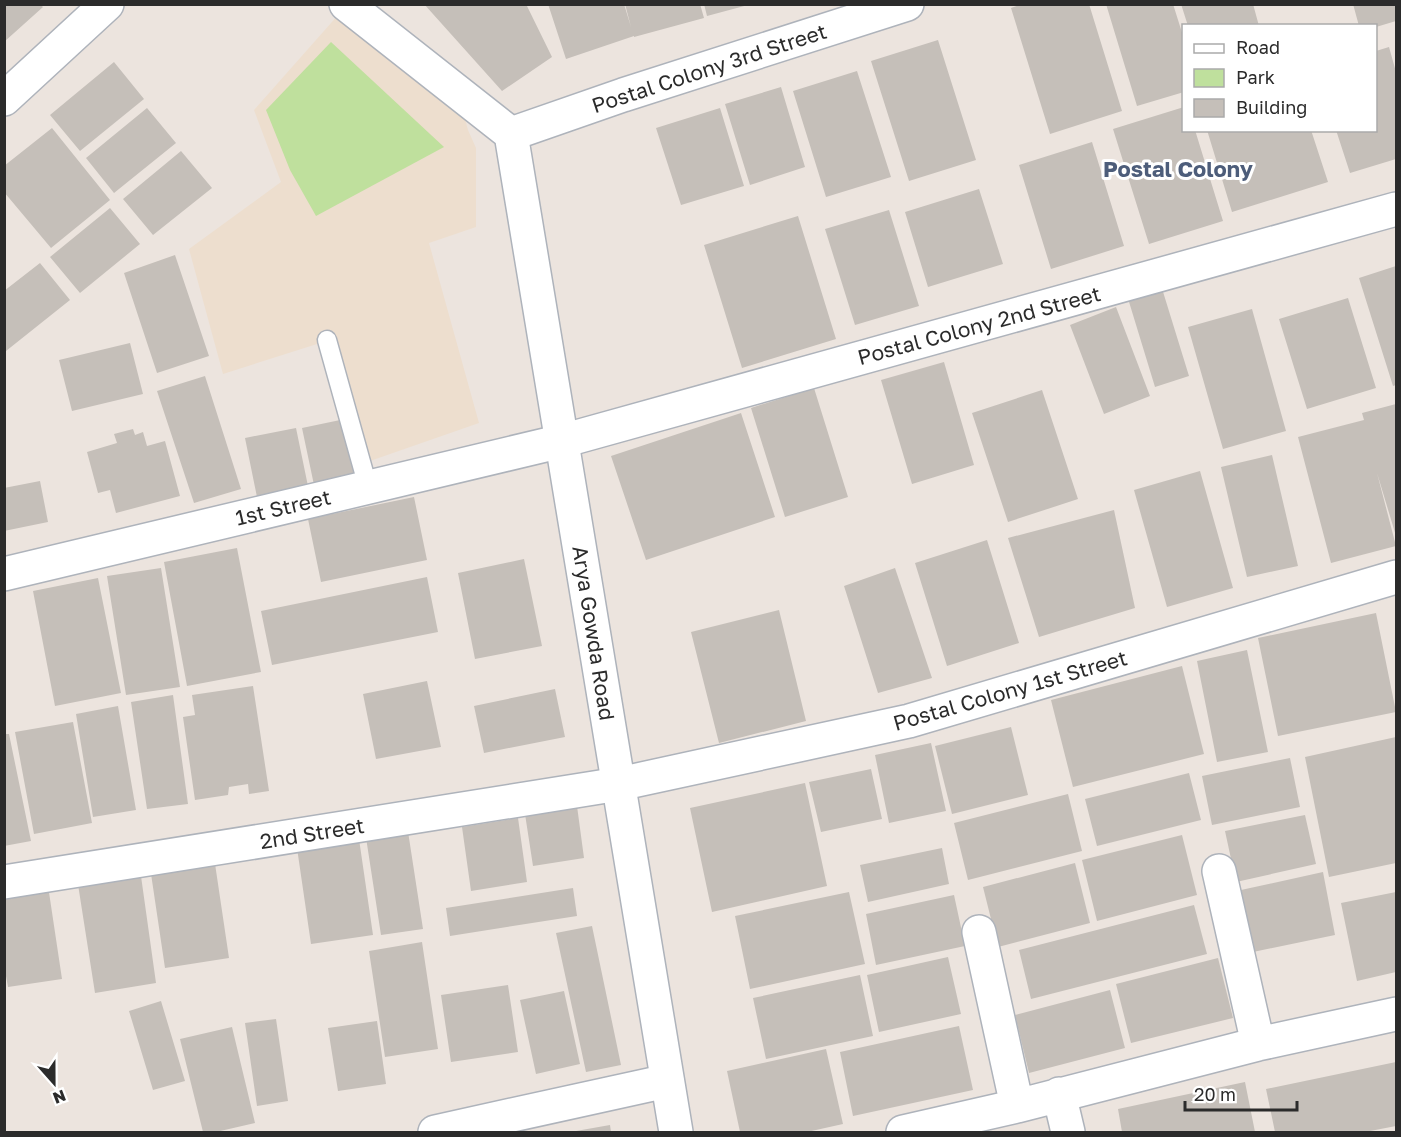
<svg xmlns="http://www.w3.org/2000/svg" width="1401" height="1137" font-family="'Golos Text',sans-serif">
	<style>
		.education { fill: #eddece }
		.green { fill: #bfe09d }
		.building { fill: #c5bfb9 }
		.lines { fill: none; stroke-linecap: round; stroke-linejoin: round }
		.lane-casing { stroke: #aeb3bb; stroke-width: 21 }
		.street-casing { stroke: #aeb3bb; stroke-width: 36 }
		.secondary-casing { stroke: #aeb3bb; stroke-width: 36 }
		.lane { stroke: #fff; stroke-width: 18 }
		.street { stroke: #fff; stroke-width: 33 }
		.secondary { stroke: #fff; stroke-width: 33 }
		.labels { text-anchor: middle; dominant-baseline: central; stroke-width: 6; stroke-linejoin: round; paint-order: stroke }
		.street-label { font-size: 21px; fill: #2b2b2b; stroke: #fff }
		.neighbourhood-label { font-size: 22px; font-weight: bold; fill: #4d5d7a; stroke: #fff }
	</style>
	<rect width="100%" height="100%" fill="#ece4de"/>
	<!-- education -->
	<path class="education" d="M339,14L460,101L468,130L476,148V227L429,243L479,423L370,461L336,338L223,374L189,249L281,182L254,110Z"/>
	<!-- green -->
	<path class="green" d="M331,42L444,147L316,216L290,170L266,110Z"/>
	<!-- building -->
	<path class="building" d="M4,4H40L43,7L4,42Z
		M424,4H526L552,57L502,91Z
		M548,4H624L631,27L625,4H700L704,18L634,37V36L566,59Z
		M704,4H748V5L707,16Z
		M1022,4H1089L1122,111L1050,134L1011,8Z
		M1106,4H1173L1184,39V92L1137,106Z
		M1181,4H1253L1259,26H1188Z
		M1353,4H1396V21L1376,27V26H1359Z
		M938,40L976,160L909,181L871,61Z
		M1389,47L1396,72V159L1350,173L1336,130H1376V51Z
		M114,62L144,99L80,151L50,115Z
		M857,71L891,177L826,197L793,91Z
		M781,87L805,167L750,185L725,104Z
		M1184,107V130H1195L1223,221L1149,244L1113,129Z
		M147,108L176,143L114,193L86,158Z
		M720,108L744,186L681,205L656,128Z
		M52,128L110,200L51,248L4,192V166Z
		M1207,130H1311L1328,182L1232,212Z
		M1092,142L1124,246L1051,269L1019,165Z
		M181,151L212,188L153,235L123,199Z
		M979,189L1003,264L928,287L905,212Z
		M110,208L140,244L80,293L50,257Z
		M889,210L919,306L855,325L825,229Z
		M798,216L836,339L742,368L704,245Z
		M175,255L209,356L157,373L124,273Z
		M40,263L70,300L6,351L4,349V291Z
		M1396,266V385L1393,386L1359,278Z
		M1160,282L1189,376L1155,387L1126,292Z
		M1348,298L1376,388L1307,409L1279,319Z
		M1116,307L1150,396L1104,414L1070,325Z
		M1252,309L1286,431L1223,449L1188,327Z
		M130,343L143,394L72,411L59,360Z
		M944,362L974,465L912,484L881,380Z
		M205,376L241,489L194,503L157,391Z
		M814,388L848,497L785,517L751,408Z
		M1042,390L1078,499L1008,522L972,413Z
		M1396,404V536L1377,473L1396,546L1331,563L1298,437L1364,420L1362,413Z
		M741,413L775,517L646,560L611,456Z
		M345,419L356,476L314,485L302,428Z
		M296,428L309,491L258,502L245,438Z
		M133,429L135,435L143,432L147,446L165,441L180,496L116,513L110,490L98,493L87,452L117,443L114,434Z
		M1272,455L1298,566L1247,577L1221,467Z
		M1200,471L1233,588L1167,607L1134,490Z
		M40,481L48,522L4,531V488Z
		M414,497L427,560L321,582L308,519Z
		M1114,510L1135,608L1039,637L1008,538Z
		M987,540L1019,643L947,666L915,563Z
		M237,548L261,672L187,686L164,562Z
		M524,559L542,646L475,659L458,573Z
		M161,568L180,687L126,695L107,576Z
		M895,568L932,678L878,693L844,586Z
		M427,577L438,632L272,665L261,611Z
		M98,578L121,693L55,706L33,591Z
		M779,610L806,721L719,743L691,632Z
		M1376,613L1396,712L1278,736L1258,638Z
		M1247,650L1268,752L1217,762L1197,661Z
		M1182,666L1204,754L1073,787L1051,700Z
		M427,681L441,747L376,759L363,694Z
		M253,686L269,791L249,794L248,784L229,787L228,795L195,800L183,717L195,715L192,695Z
		M555,689L565,737L484,753L474,706Z
		M173,695L188,804L147,809L131,702Z
		M118,706L136,810L93,817L76,714Z
		M73,722L92,823L34,834L15,732Z
		M1011,727L1028,795L952,814L935,746Z
		M4,734H9L31,841L4,846Z
		M1396,737V863L1329,877L1305,757Z
		M931,743L946,811L889,823L875,755Z
		M1290,758L1300,807L1212,825L1202,776Z
		M871,769L882,819L821,832L809,782Z
		M1189,773L1201,820L1097,846L1085,799Z
		M805,783L827,886L712,912L690,808Z
		M1068,794L1082,851L968,880L954,823Z
		M577,806L584,858L533,866L525,814Z
		M1305,815L1316,864L1236,882L1225,831Z
		M518,818L527,882L471,891L462,827Z
		M407,825L423,929L381,935L365,831Z
		M1182,835L1197,895L1097,921L1082,860Z
		M359,839L373,935L311,944L297,848Z
		M942,848L949,884L868,902L860,865Z
		M214,857L229,958L165,968L150,867Z
		M1075,863L1090,923L998,947L983,887Z
		M140,869L156,983L95,993L77,878Z
		M1323,872L1335,935L1253,952L1241,890Z
		M47,879L62,979L8,987L4,965V886Z
		M573,888L577,916L450,936L446,908Z
		M849,892L865,964L750,989L735,916Z
		M1396,892V972L1357,981L1341,903Z
		M954,895L965,946L876,965L866,914Z
		M1194,905L1207,954L1031,999L1019,950Z
		M592,926L621,1065L586,1072L556,933Z
		M422,942L438,1049L385,1057L369,951Z
		M948,957L961,1014L879,1032L867,975Z
		M1218,958L1233,1018L1131,1043L1116,984Z
		M860,975L873,1036L766,1059L753,998Z
		M508,985L518,1052L451,1062L441,995Z
		M1110,990L1125,1048L1029,1073L1015,1015Z
		M564,991L580,1064L536,1074L520,1000Z
		M161,1001L185,1081L153,1090L129,1011Z
		M276,1019L288,1101L257,1106L245,1023Z
		M377,1021L386,1084L338,1091L328,1028Z
		M959,1026L973,1090L853,1116L840,1052Z
		M232,1027L255,1123L216,1132H203L180,1039Z
		M826,1049L843,1124L807,1132H740L727,1071Z
		M1396,1062V1126L1365,1132H1275L1266,1089Z
		M1245,1082L1255,1132H1122L1118,1109Z
		M610,1125L611,1132H576V1131Z"/>
	<g class="lines">
		<defs>
			<path id="lane" d="M327,340L368,487"/>
			<path id="street" d="M4,574L562,441L1396,209
				M1219,871L1258,1044
				M4,882L619,784L909,721L1396,577
				M979,932L1017,1106
				M1059,1094L1068,1132
				M435,1132L667,1081
				M903,1132L1017,1106L1258,1044L1396,1014"/>
			<path id="secondary" d="M346,4L511,134
				M4,99L107,4
				M511,134L676,1132
				M511,134L623,95L907,4"/>
		</defs>
		<!-- lane casing -->
		<use href="#lane" class="lane-casing"/>
		<!-- street casing -->
		<use href="#street" class="street-casing"/>
		<!-- secondary casing -->
		<use href="#secondary" class="secondary-casing"/>
		<!-- lane -->
		<use href="#lane" class="lane"/>
		<!-- street -->
		<use href="#street" class="street"/>
		<!-- secondary -->
		<use href="#secondary" class="secondary"/>
	</g>
	<g class="labels">
		<!-- street labels -->
		<g class="street-label">
			<text transform="translate(709 68) rotate(-18)">Postal Colony 3rd Street</text>
			<text transform="translate(979 325) rotate(-15)">Postal Colony 2nd Street</text>
			<text transform="translate(283 507) rotate(-13)">1st Street</text>
			<text transform="translate(594 633) rotate(81)">Arya Gowda Road</text>
			<text transform="translate(1010 690) rotate(-16)">Postal Colony 1st Street</text>
			<text transform="translate(312 833) rotate(-9)">2nd Street</text>
		</g>
		<!-- neighbourhood labels -->
		<g class="neighbourhood-label">
			<text x="1178" y="168">Postal Colony</text>
		</g>
	</g>
	<!-- border -->
	<rect width="1401" height="1137" fill="none" stroke="#2b2b2b" stroke-width="12"/>
	<!-- legend -->
	<rect x="1182" y="24" width="195" height="108" fill="#ffffff" stroke="#aaaaaa" stroke-width="1.5"/>
	<rect x="1194" y="44" width="30" height="9" fill="#ffffff" stroke="#aaaaaa" stroke-width="1.5"/>
	<text x="1236" y="54" font-size="18" fill="#2b2b2b">Road</text>
	<rect x="1194" y="69" width="30" height="18" fill="#bfe09d" stroke="#aaaaaa" stroke-width="1.5"/>
	<text x="1236" y="84" font-size="18" fill="#2b2b2b">Park</text>
	<rect x="1194" y="99" width="30" height="18" fill="#c5bfb9" stroke="#aaaaaa" stroke-width="1.5"/>
	<text x="1236" y="114" font-size="18" fill="#2b2b2b">Building</text>
	<!-- north arrow -->
	<g transform="translate(54 1083) rotate(159)" stroke="#ffffff" stroke-width="4.5" paint-order="stroke">
	<path d="M0-4.5L10 22L0 15L-10 22Z" fill="#2b2b2b"/>
	<text y="-9" font-size="16" font-weight="bold" text-anchor="middle" fill="#2b2b2b">N</text>
	</g>
	<!-- scale -->
	<path d="M1185 1101v9h112v-9" fill="none" stroke="#2b2b2b" stroke-width="3"/>
	<text x="1194" y="1101" font-size="18" fill="#2b2b2b" stroke="#ffffff" stroke-width="4.5" paint-order="stroke">20 m</text>
</svg>
